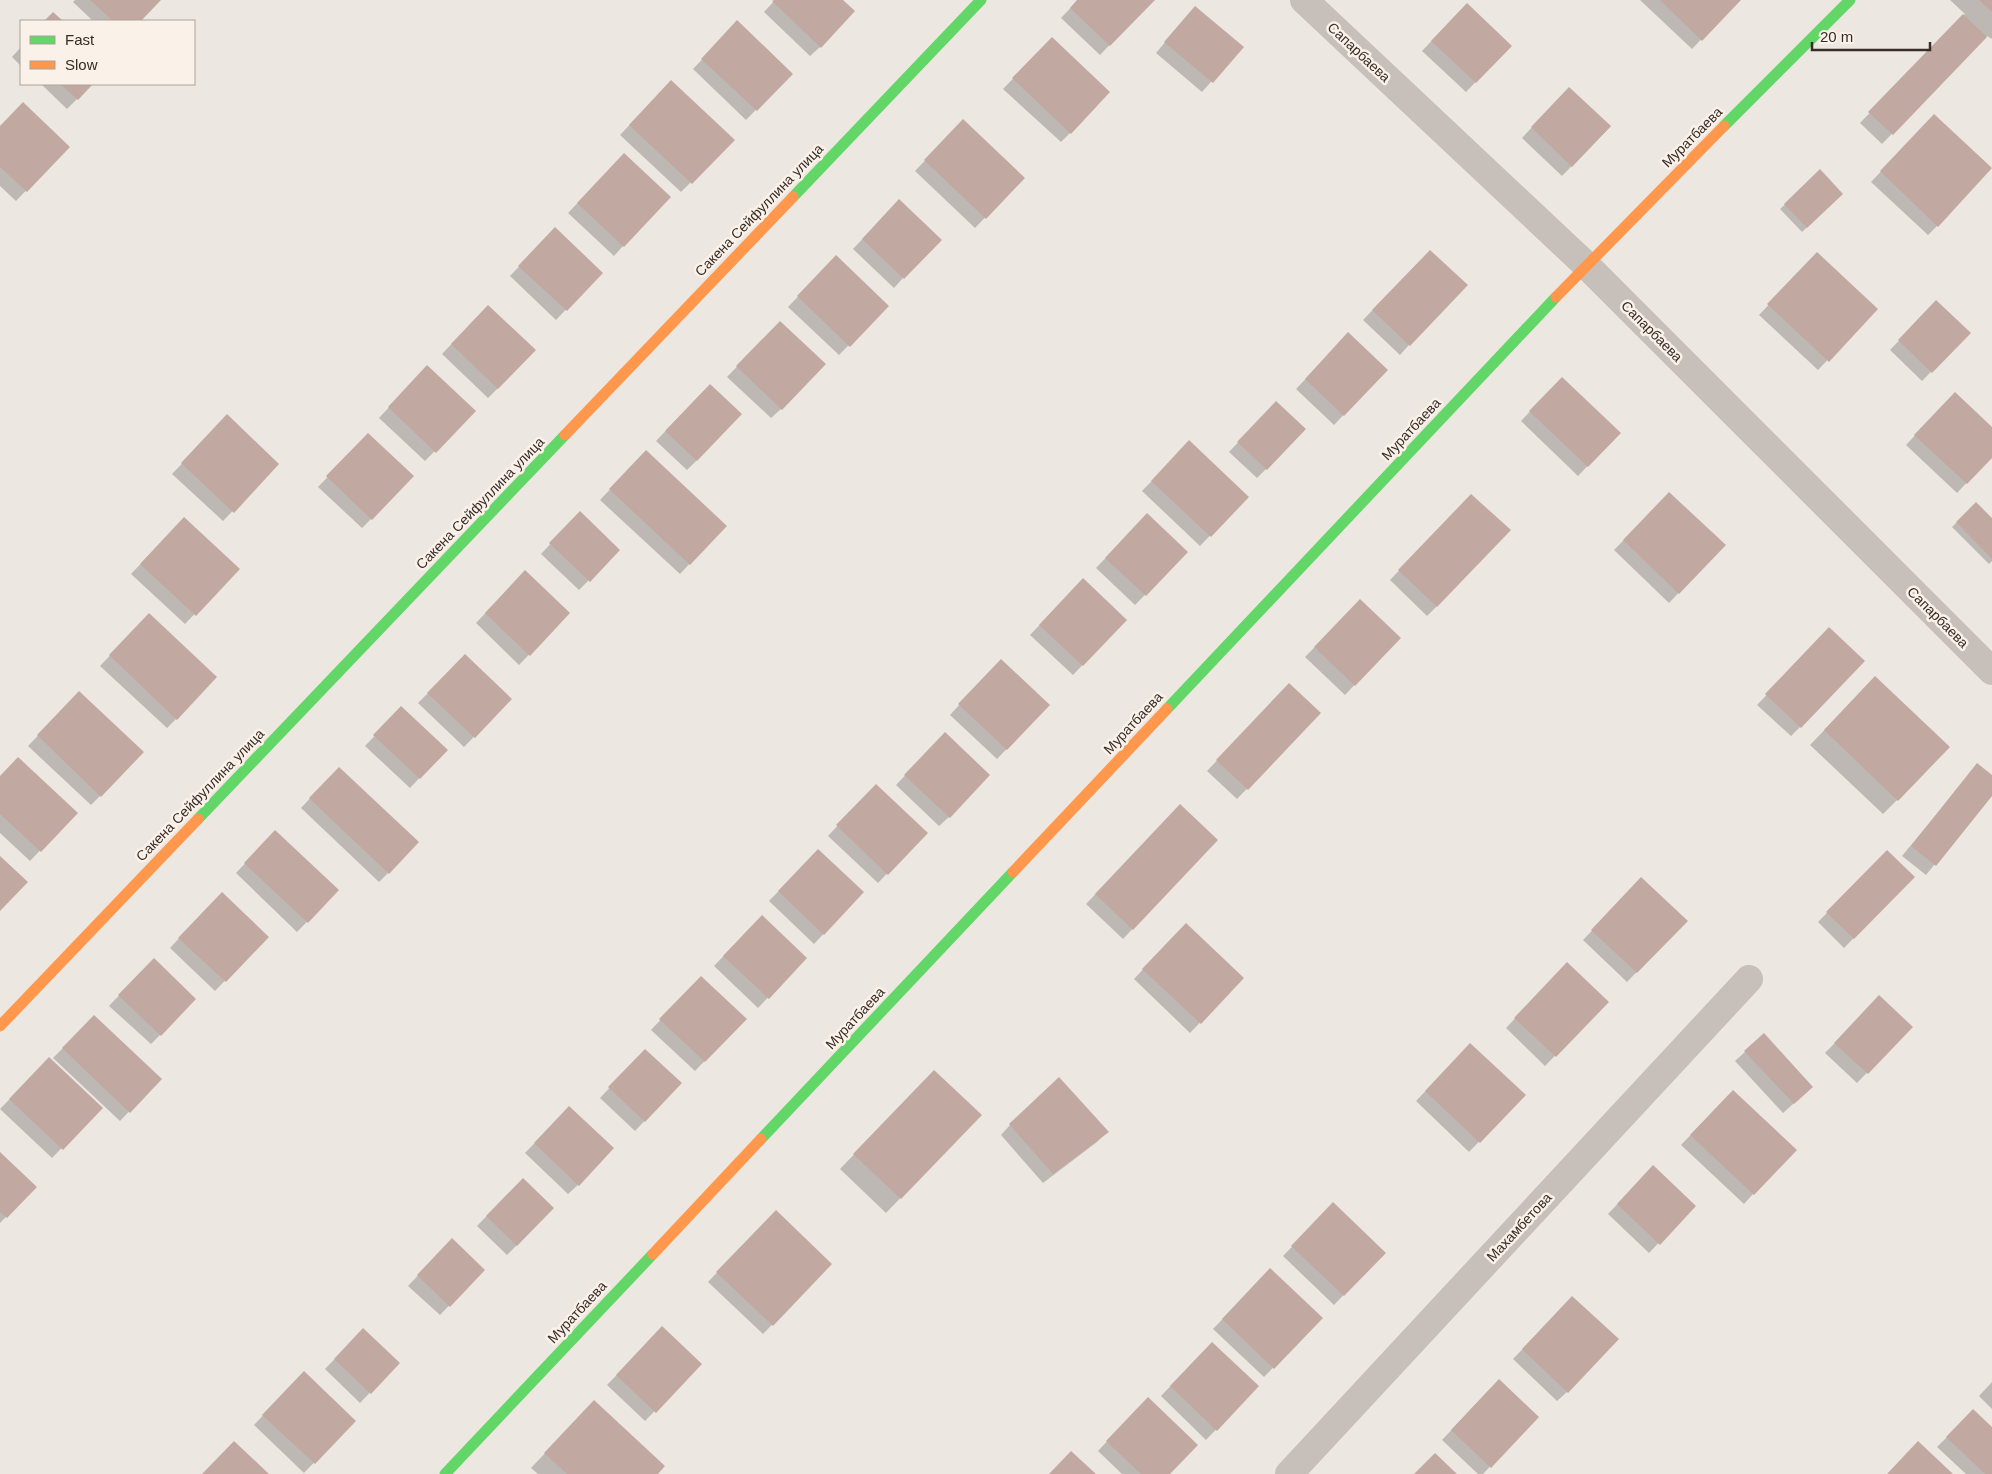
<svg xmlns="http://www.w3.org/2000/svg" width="1992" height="1474" font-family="Arial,sans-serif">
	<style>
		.shadow { fill: #0003 }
		.building { fill: #c1a9a2 }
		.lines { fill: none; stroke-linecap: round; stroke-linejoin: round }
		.street { stroke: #c6bfba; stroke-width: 28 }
		.fast { stroke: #63d668; stroke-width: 11 }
		.slow { stroke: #ff974d; stroke-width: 11 }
		.labels { text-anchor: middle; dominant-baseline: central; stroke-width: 5; stroke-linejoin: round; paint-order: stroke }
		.street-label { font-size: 14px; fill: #372c28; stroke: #faf1e8 }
	</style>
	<rect width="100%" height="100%" fill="#ede7e1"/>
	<!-- shadow -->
	<path class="shadow" d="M75,0H159L139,21H93L73,2Z
		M775,0H841L820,47L810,56L764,12Z
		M1078,0H1153L1100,55L1061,18Z
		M1640,0H1739L1692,49Z
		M1950,0H1992V39L1987,36L1882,144L1860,123L1965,14Z
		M1457,14L1510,46L1466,92L1422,51Z
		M1186,17L1242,47L1202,92L1156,53Z
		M728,32L791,74L746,120L693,69Z
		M1052,38L1070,133L1061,142L1003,89Z
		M21,47V66L12,57Z
		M41,84H92L67,109Z
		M1569,88L1610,127L1562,176L1522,138Z
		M662,91L733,140L681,192L620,135Z
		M1925,125L1937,226L1928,235L1871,182Z
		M0,128L68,147L16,201L0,186Z
		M953,131L1023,178L975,228L915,171Z
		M615,164L623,246L614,256L568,213Z
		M1820,171L1842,194L1802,232L1780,209Z
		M889,211L903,278L894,288L853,249Z
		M545,239L601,273L556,320L510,276Z
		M836,257L887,306L839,355L788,307Z
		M1420,261L1409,345L1400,355L1363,320Z
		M1808,263L1876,309L1818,370L1759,315Z
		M1936,302L1969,333L1922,381L1890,350Z
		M478,316L498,388L488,398L442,354Z
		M780,322L781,409L771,418L727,377Z
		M1339,344L1386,370L1334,425L1296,389Z
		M418,376L474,411L425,461L379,418Z
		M1562,378L1619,433L1578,476L1521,421Z
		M700,395L697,460L687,470L656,441Z
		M1945,403L1992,429V456L1957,493L1906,445Z
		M1266,413V469L1257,478L1229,452Z
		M218,426L278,464L223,521L172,474Z
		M368,435L371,519L362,528L318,487Z
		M1180,452L1247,497L1200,546L1142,491Z
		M637,461L725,526L680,574L600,500Z
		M1669,494L1724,545L1669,603L1614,550Z
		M1976,503L1992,520V561L1989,564L1952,527Z
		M1462,505L1437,606L1427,616L1390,580Z
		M570,523L619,550L579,590L541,554Z
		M1138,524L1187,552L1135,605L1096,568Z
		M174,529L238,569L185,624L131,574Z
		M516,581L569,613L519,665L476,623Z
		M1074,589L1125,620L1073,675L1030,635Z
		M1360,601L1399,638L1345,695L1305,657Z
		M140,624L176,719L167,728L100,666Z
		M1820,639L1800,727L1791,736L1757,705Z
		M465,656L511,699L464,747L418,703Z
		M991,670L1048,706L997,759L950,715Z
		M1861,692L1897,800L1883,814L1810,745Z
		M1280,694L1320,713L1237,799L1207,771Z
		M70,702L100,796L91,805L28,746Z
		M401,708L446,750L410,788L365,746Z
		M945,734L949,817L939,826L896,785Z
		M1977,765L1992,777V794L1926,875L1902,856Z
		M0,777L76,813L30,861L0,833Z
		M329,778L388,873L379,882L301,808Z
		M876,785L926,833L878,883L828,836Z
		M1170,816L1216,840L1123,939L1086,904Z
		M266,841L338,890L297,932L236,873Z
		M1887,852L1913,877L1844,948L1818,922Z
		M809,860L863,892L814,944L769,901Z
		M1632,889L1686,921L1627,982L1583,940Z
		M212,903L267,937L215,991L170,948Z
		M752,926L806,958L758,1008L714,966Z
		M1176,934L1243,978L1190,1033L1134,979Z
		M144,969L160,1035L151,1044L109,1006Z
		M1558,973L1607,1002L1545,1066L1506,1028Z
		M691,987L745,1019L695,1071L651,1030Z
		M1870,1007L1911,1027L1857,1083L1825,1053Z
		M94,1017L160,1079L120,1121L53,1058Z
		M645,1050L680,1083L635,1131L600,1098Z
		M1745,1052L1802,1096L1783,1113L1735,1061Z
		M1461,1054L1524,1095L1469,1152L1416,1101Z
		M49,1059L101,1108L52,1158L0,1109Z
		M920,1086L980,1115L886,1213L840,1169Z
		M1723,1101L1753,1194L1744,1204L1681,1145Z
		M569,1108L578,1185L568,1194L525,1153Z
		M1010,1125L1107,1132L1097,1142L1043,1183L1001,1135Z
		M0,1153L35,1187L0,1223Z
		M1643,1177L1694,1206L1649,1253L1608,1214Z
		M513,1189L517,1245L507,1255L477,1226Z
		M1324,1214L1384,1253L1334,1305L1283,1256Z
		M766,1221L831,1264L763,1334L708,1282Z
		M442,1250L483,1270L440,1315L408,1286Z
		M1270,1270L1321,1318L1264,1377L1213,1329Z
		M1563,1307L1567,1392L1557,1401L1513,1359Z
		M363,1330L398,1363L360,1403L325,1369Z
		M653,1337L700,1364L645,1421L607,1385Z
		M1202,1353L1258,1386L1206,1440L1161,1396Z
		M294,1382L354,1421L304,1473L254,1425Z
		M1992,1382V1409L1979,1396Z
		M1489,1390L1537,1417L1483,1474H1478L1442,1440Z
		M1138,1408L1168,1474H1122L1098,1451Z
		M1973,1411L1992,1429V1474H1966L1937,1447Z
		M580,1416L656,1474H538L531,1468Z"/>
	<!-- building -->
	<path class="building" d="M90,0H161L141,21H113Z
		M774,0H843L855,11L821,48L772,1Z
		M1077,0H1155L1110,46L1070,8Z
		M1660,0H1741L1702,41Z
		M1979,0H1992V12Z
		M1467,3L1512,46L1476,83L1431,41Z
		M1195,6L1244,47L1213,83L1164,42Z
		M53,12L63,21H44Z
		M1963,14L1987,37L1893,135L1868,112Z
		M737,20L793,74L757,111L701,59Z
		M1052,37L1110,92L1071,134L1012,78Z
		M671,80L735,140L692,184L629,125Z
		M60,84H93L78,100Z
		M1569,87L1611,126L1572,167L1531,127Z
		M23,102L70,147L27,192L0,167V126Z
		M1934,114L1992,168L1938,227L1880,171Z
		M963,119L1025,178L986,219L924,160Z
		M624,153L671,197L624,247L577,203Z
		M1820,169L1843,194L1807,228L1784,204Z
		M899,199L942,240L904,279L862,239Z
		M555,227L603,273L567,311L518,266Z
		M1430,250L1468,285L1410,346L1372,310Z
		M1817,252L1878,309L1829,362L1767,304Z
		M836,255L889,306L850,347L797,296Z
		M1936,300L1971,333L1932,373L1898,340Z
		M488,305L536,350L498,389L451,344Z
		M780,321L826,364L782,410L736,366Z
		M1348,332L1388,370L1344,416L1305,379Z
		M427,365L476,411L436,453L388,407Z
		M1562,377L1621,433L1588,467L1529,411Z
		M710,384L742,414L697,461L665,431Z
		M1955,392L1992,427V458L1967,484L1914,435Z
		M1276,401L1306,429L1267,470L1237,442Z
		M227,414L279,464L234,513L181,463Z
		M368,433L414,476L372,520L326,476Z
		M1189,440L1249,497L1211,537L1151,481Z
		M646,450L727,526L690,565L609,489Z
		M1669,492L1726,545L1679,594L1623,540Z
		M1471,494L1511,530L1437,607L1398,570Z
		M1976,502L1992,518V559L1956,522Z
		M580,511L620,550L590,582L549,543Z
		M1147,513L1188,552L1146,596L1105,558Z
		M184,517L240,569L196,616L140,564Z
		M525,570L570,613L530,656L485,613Z
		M1083,578L1127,620L1083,666L1039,625Z
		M1360,599L1401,638L1355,686L1314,647Z
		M149,613L217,677L177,720L109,655Z
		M1829,627L1865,661L1801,728L1765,694Z
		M465,654L512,699L475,738L427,693Z
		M1001,659L1050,705L1007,750L958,704Z
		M1875,676L1950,747L1898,801L1824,730Z
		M1289,683L1321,713L1248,790L1216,760Z
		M79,691L144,752L101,797L37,735Z
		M401,706L448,750L420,779L373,735Z
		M945,732L990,775L950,818L904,775Z
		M18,757L78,813L41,852L0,814V776Z
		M1977,763L1992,775V796L1936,866L1911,846Z
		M339,767L419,842L389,874L309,798Z
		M876,784L928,833L888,875L836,825Z
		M1180,804L1218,840L1133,930L1095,894Z
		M275,830L339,890L308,923L244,863Z
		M818,849L864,892L824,935L778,891Z
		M1887,850L1915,877L1854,939L1826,912Z
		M0,856L28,882L0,911Z
		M1641,877L1688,921L1637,973L1591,930Z
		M222,892L269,937L226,982L178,938Z
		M762,915L807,958L769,999L723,956Z
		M1186,923L1244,978L1201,1024L1142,969Z
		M154,958L196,999L161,1036L118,995Z
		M1567,962L1609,1002L1556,1057L1514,1018Z
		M701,976L747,1019L705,1062L659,1019Z
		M1879,995L1913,1027L1868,1074L1834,1043Z
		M94,1015L162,1079L130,1113L62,1048Z
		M1764,1033L1813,1087L1794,1104L1744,1051Z
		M1470,1043L1526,1095L1480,1143L1425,1091Z
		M645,1049L682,1083L645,1122L608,1087Z
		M49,1057L103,1108L63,1150L9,1099Z
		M934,1070L982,1115L901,1199L853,1154Z
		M1059,1077L1109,1132L1053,1174L1009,1124Z
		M1733,1090L1797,1150L1754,1195L1690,1135Z
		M569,1106L614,1148L579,1186L534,1143Z
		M0,1152L37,1187L7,1218L0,1212Z
		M1653,1165L1696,1206L1660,1245L1617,1204Z
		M523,1178L554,1208L517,1246L486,1216Z
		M1333,1202L1386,1253L1344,1296L1291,1246Z
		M776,1210L832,1264L773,1326L716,1272Z
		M452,1238L485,1270L450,1307L417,1275Z
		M1270,1268L1323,1318L1274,1369L1222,1319Z
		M1572,1296L1619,1339L1568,1393L1522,1349Z
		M662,1326L702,1364L656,1413L616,1375Z
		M363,1328L400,1363L371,1394L334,1359Z
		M1212,1342L1259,1386L1217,1431L1170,1386Z
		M304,1371L356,1421L315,1464L262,1415Z
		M1499,1379L1539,1417L1491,1468L1451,1430Z
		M1148,1397L1198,1445L1170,1474H1141L1106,1441Z
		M594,1400L665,1466L658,1474H567L544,1453Z
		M1973,1409L1992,1427V1474H1985L1946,1437Z
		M234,1441L269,1474H202Z
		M1918,1441L1953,1474H1887Z
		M1071,1451L1096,1474H1049Z
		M1435,1453L1457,1474H1414Z"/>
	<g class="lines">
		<!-- street -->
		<path class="street" d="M1304,0L1586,265L1992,671
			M1289,1474L1749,979"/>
		<!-- fast -->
		<path class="fast" d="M1724,126L1850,0
			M793,197L981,0
			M1167,709L1556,297
			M198,819L565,435
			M761,1139L1013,872
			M445,1474L653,1254"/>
		<!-- slow -->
		<path class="slow" d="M1556,297L1724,126
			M565,435L793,197
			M1013,872L1167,709
			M0,1026L198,819
			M653,1254L761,1139"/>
	</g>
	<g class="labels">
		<!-- street labels -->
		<g class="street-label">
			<text transform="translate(1359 52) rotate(43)">Сапарбаева</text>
			<text transform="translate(1692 137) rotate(-45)">Муратбаева</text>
			<text transform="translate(759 210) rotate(-46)">Сакена Сейфуллина улица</text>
			<text transform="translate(1652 331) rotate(45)">Сапарбаева</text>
			<text transform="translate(1411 429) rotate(-47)">Муратбаева</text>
			<text transform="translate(480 503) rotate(-46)">Сакена Сейфуллина улица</text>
			<text transform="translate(1938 617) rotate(45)">Сапарбаева</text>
			<text transform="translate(1133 723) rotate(-47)">Муратбаева</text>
			<text transform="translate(200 795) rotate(-46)">Сакена Сейфуллина улица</text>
			<text transform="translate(855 1018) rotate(-47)">Муратбаева</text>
			<text transform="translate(1519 1227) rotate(-47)">Махамбетова</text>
			<text transform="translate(577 1312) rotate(-47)">Муратбаева</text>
		</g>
	</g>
	<!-- legend -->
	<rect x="20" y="20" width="175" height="65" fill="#faf1e8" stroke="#aca29b"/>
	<rect x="30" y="36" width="25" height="8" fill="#63d668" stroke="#aca29b"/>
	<text x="65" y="45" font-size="15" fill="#372c28">Fast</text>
	<rect x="30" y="61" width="25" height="8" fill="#ff974d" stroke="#aca29b"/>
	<text x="65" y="70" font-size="15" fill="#372c28">Slow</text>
	<!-- scale -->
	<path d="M1812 42v8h118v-8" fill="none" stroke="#372c28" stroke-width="2.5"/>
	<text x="1820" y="42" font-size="15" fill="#372c28" stroke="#faf1e8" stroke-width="4" paint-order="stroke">20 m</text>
</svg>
